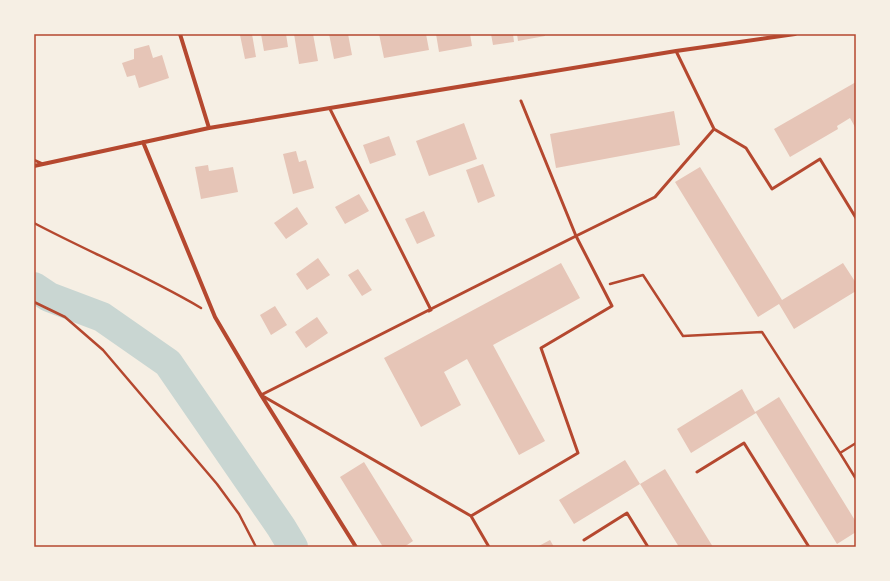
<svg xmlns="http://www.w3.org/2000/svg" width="890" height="581" font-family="'Work Sans',sans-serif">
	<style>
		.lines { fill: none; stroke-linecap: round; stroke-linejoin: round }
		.river { stroke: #c9d6d2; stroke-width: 30 }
		.building { fill: #e6c5b7 }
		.path { stroke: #b5482f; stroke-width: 2.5 }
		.service { stroke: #b5482f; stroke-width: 3 }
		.minor { stroke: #b5482f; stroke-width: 4 }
		.neatline { fill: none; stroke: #b5482f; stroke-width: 1.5 }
	</style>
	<rect width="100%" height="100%" fill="#f6efe4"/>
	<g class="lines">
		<!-- river -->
		<path class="river" d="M34,287L49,297L102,317L168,363L281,527L293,547"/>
	</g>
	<!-- building -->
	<path class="building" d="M252,34L256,57L245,59L240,35Z
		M261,34H286L288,47L264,51Z
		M294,34H313L318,61L299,64Z
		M329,34H348L352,55L334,59Z
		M379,34H426L429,50L384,58Z
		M436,34H470L472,46L439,52Z
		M491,34H513L514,42L493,45Z
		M517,34H545V36L518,41Z
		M149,45L153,58L162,55L169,78L139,88L135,75L127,77L122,63L134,59V49Z
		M856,82V129L850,118L837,126L838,129L790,157L774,129Z
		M674,111L680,145L556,168L550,134Z
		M464,123L477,159L429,176L416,141Z
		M389,136L396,155L370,164L363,145Z
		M296,151L299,162L306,160L314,188L293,194L283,154Z
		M483,164L495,196L478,203L466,170Z
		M208,165L209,171L233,167L238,192L201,199L195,167Z
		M700,167L782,300L843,263L856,283V291L794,329L779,304L758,317L675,182Z
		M359,194L369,211L345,224L335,207Z
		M297,207L308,224L286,239L274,223Z
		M424,211L435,236L417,244L405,219Z
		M318,258L330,275L307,290L296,274Z
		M561,263L580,298L493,345L545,441L519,455L467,359L444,372L461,405L421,427L384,358Z
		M358,269L372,290L362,296L348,275Z
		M275,306L287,325L271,335L260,315Z
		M317,317L328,333L306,348L295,332Z
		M742,389L755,412L779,397L856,522V532L837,544L756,413L691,453L677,429Z
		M625,460L640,484L574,524L559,500Z
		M364,462L413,541L404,547H383L340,477Z
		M665,469L713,547H679L640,484Z
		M550,540L554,547H537Z"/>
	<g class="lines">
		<!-- path -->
		<path class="path" d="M34,223C89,252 147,276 201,308
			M610,284L643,275L683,336L762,332L840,453L856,443
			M34,302L65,317L103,350L217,484L239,514L256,547
			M840,453L856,479"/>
		<!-- service -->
		<path class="service" d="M521,101L576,236L655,197L714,129L676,51
			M330,109L431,310L429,311
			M714,129L746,148L772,189L820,159L856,218
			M34,160L43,164
			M576,236L612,306L541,348L578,453L471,516L261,395C366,341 471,289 576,236Z
			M697,472L744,443L809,547
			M471,516L489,547
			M584,540L627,513L648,547"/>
		<!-- minor -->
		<path class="minor" d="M180,34L209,128
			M143,142L215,317L261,395L356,547
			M34,166L209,128L676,51L795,34"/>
	</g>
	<!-- border -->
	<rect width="890" height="581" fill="none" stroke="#f6efe4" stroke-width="70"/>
	<rect x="35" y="35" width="820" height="511" class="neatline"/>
</svg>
